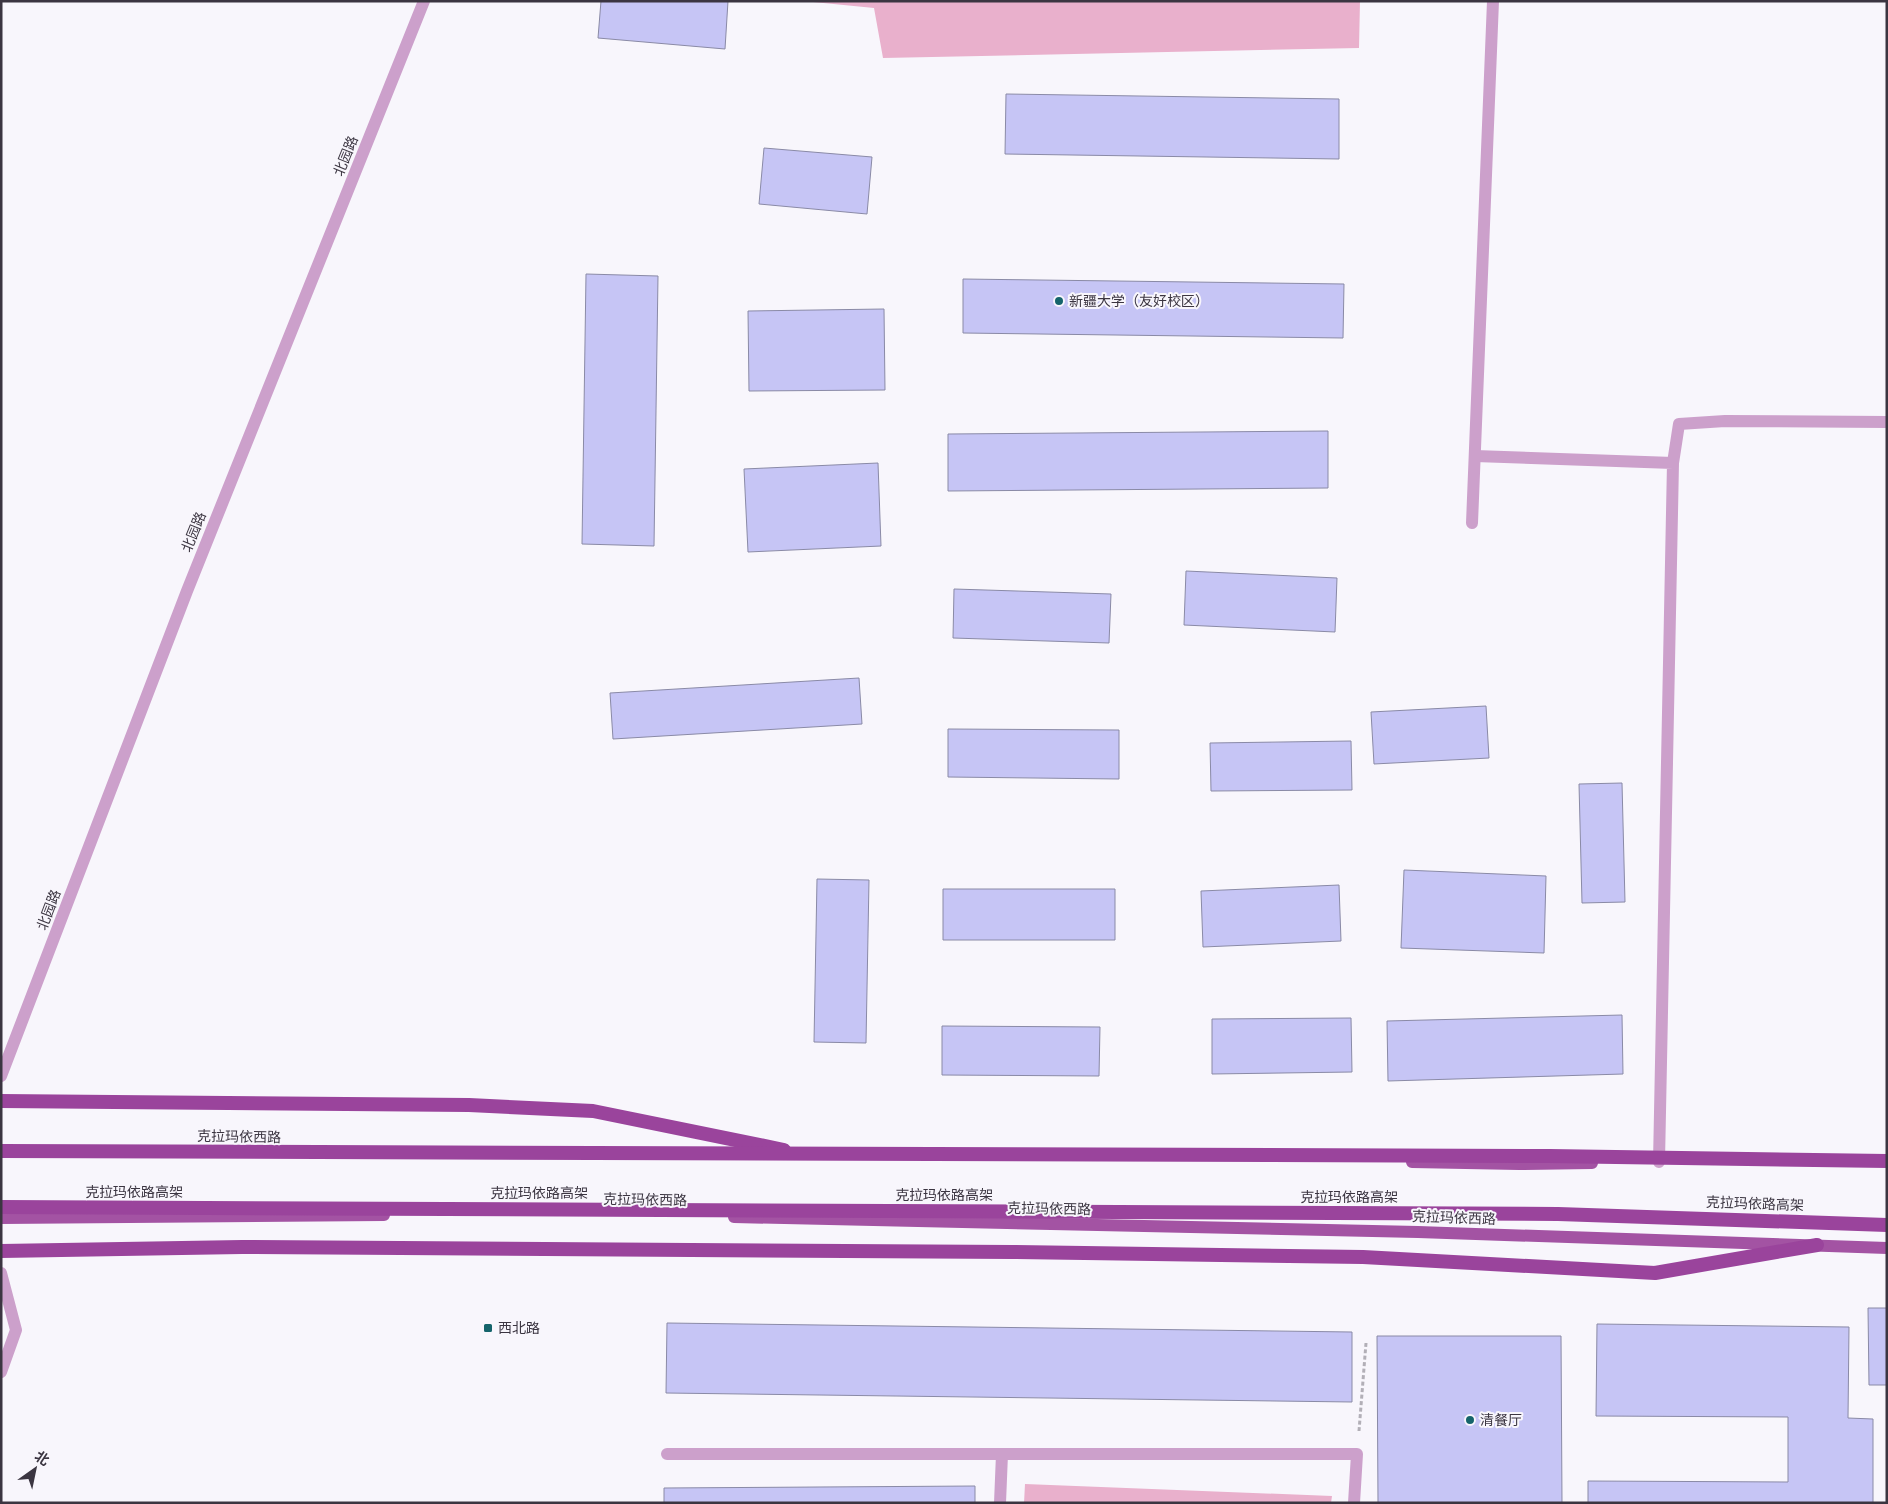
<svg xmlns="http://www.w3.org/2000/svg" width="1888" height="1504" font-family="Rubik,'Noto Sans SC',sans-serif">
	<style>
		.green { fill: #e9b0cc }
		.building { fill: #c6c5f5; stroke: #8a8aa6 }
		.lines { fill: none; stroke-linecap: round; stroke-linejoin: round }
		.path { stroke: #b2afb7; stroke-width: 3; stroke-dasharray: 4 2.5; stroke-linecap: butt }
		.service { stroke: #cca0cb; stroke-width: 12 }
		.minor { stroke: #cca0cb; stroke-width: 12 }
		.primary { stroke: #a353a3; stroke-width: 12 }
		.trunk { stroke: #9a449c; stroke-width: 14 }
		.trunk-bridge { stroke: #9a449c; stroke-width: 14 }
		.poi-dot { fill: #15646b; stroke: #f8f6fc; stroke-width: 2 }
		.labels { text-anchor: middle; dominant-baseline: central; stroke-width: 4; stroke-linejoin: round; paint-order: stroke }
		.street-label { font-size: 14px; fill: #3b3541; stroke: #f8f6fc }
		.poi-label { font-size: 14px; fill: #3b3541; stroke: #f8f6fc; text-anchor: start }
	</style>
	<rect width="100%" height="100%" fill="#f8f6fc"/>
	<!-- green -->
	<path class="green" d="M803,1H1360L1359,48L883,58L874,8Z
		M1025,1484L1332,1496L1331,1503H1024Z"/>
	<!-- building -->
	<path class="building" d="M601,1H728L725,49L598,38Z
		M1006,94L1339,99V159L1005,154Z
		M764,148L872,157L867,214L759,204Z
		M586,274L658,276L654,546L582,544Z
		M963,279L1344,284L1343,338L963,333Z
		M884,309L885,390L749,391L748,311Z
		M1328,431V488L948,491V434Z
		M878,463L881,546L748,552L744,469Z
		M1186,571L1337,578L1335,632L1184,625Z
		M954,589L1111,594L1109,643L953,638Z
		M859,678L862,724L613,739L610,693Z
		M1486,706L1489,758L1374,764L1371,712Z
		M948,729L1119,730V779L948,777Z
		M1351,741L1352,790L1211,791L1210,743Z
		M1622,783L1625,902L1582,903L1579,784Z
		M1404,870L1546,876L1544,953L1401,948Z
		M817,879L869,880L866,1043L814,1042Z
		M1339,885L1341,941L1203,947L1201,891Z
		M943,889H1115V940H943Z
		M1622,1015L1623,1074L1388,1081L1387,1021Z
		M1351,1018L1352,1072L1212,1074V1019Z
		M942,1026L1100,1027L1099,1076L942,1075Z
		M1868,1308H1887V1385H1869Z
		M667,1323L1352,1332V1402L666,1393Z
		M1597,1324L1849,1327L1848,1418L1873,1419V1503H1588V1481L1788,1482V1417L1596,1416Z
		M1377,1336H1561L1562,1503H1378Z
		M975,1486V1503H664V1488Z"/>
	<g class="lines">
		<!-- path -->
		<path class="path" d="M1359,1431L1366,1343"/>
		<!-- service -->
		<path class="service" d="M1475,456L1673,463L1679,424L1725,421L1887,422
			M1659,1162L1673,463"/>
		<!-- minor -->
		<path class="minor" d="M1472,523L1493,1
			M1,1076L187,591L424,1
			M1,1273L16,1330L1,1372
			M667,1454H1357L1354,1503
			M1000,1503L1002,1454"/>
		<!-- primary -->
		<path class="primary" d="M1412,1162L1519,1164L1592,1163
			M734,1217L1418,1232L1887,1248
			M1,1218L384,1215"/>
		<!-- trunk -->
		<path class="trunk" d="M1,1101L469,1105L593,1111L784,1150
			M1,1207L1558,1214L1887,1225
			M1,1251L242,1247L1012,1252L1363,1257L1655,1273L1817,1245"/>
		<!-- trunk-bridge -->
		<path class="trunk-bridge" d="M1,1151L1550,1156L1887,1161"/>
	</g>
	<!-- markers -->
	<g class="poi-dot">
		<circle cx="1059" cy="301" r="5"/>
		<rect x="483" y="1323" width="10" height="10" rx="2.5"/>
		<circle cx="1470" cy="1420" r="5"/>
	</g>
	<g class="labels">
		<!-- street labels -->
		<g class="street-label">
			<text transform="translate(346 156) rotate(-68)">北园路</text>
			<text transform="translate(194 532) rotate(-68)">北园路</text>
			<text transform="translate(49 910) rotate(-69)">北园路</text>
			<text transform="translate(239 1137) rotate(1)">克拉玛依西路</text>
			<text x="134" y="1192">克拉玛依路高架</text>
			<text x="539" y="1193">克拉玛依路高架</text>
			<text x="944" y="1195">克拉玛依路高架</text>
			<text x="1349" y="1197">克拉玛依路高架</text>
			<text transform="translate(645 1200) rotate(1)">克拉玛依西路</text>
			<text transform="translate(1755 1204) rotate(2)">克拉玛依路高架</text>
			<text transform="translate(1049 1209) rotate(1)">克拉玛依西路</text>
			<text transform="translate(1454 1218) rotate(2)">克拉玛依西路</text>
		</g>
		<!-- poi labels -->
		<g class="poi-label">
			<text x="1069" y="301">新疆大学（友好校区）</text>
			<text x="498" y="1328">西北路</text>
			<text x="1480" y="1420">清餐厅</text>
		</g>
	</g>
	<!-- border -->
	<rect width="1888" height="1504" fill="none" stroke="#3b3541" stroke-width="5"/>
	<!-- north arrow -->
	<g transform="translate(35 1469) rotate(33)" stroke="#f8f6fc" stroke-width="4" paint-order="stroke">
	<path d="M0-4L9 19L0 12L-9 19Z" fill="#3b3541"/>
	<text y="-8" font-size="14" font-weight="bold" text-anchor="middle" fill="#3b3541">北</text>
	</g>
</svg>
